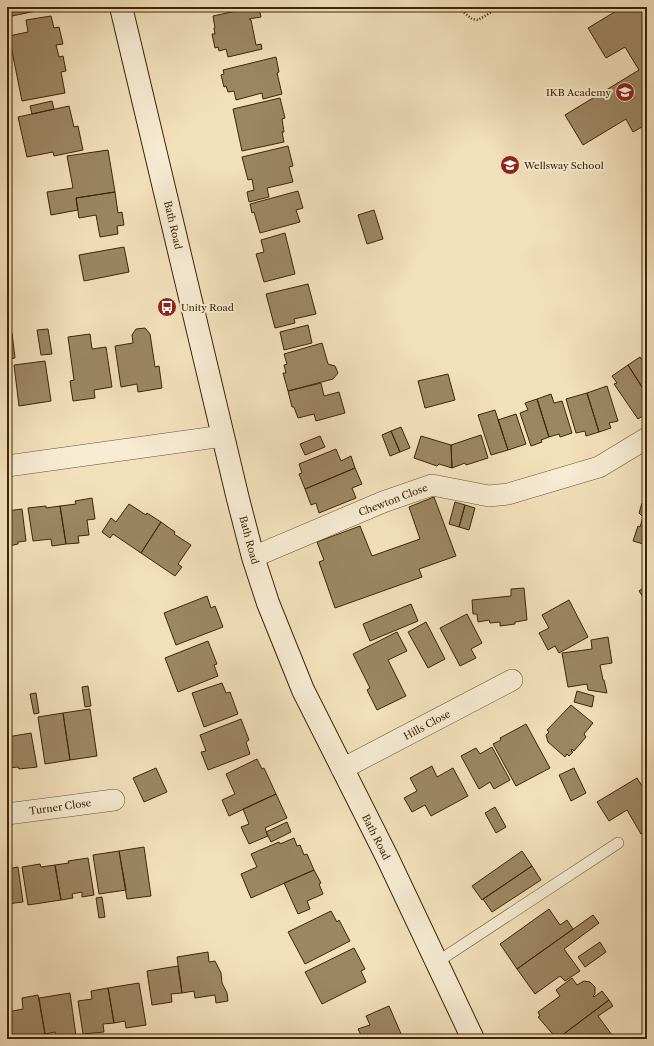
<svg xmlns="http://www.w3.org/2000/svg" width="654" height="1046" font-family="'Libre Caslon Text',serif">
	<style>
		.building { fill: #9c8763; stroke: #3e2603 }
		.lines { fill: none; stroke-linecap: round; stroke-linejoin: round }
		.service-casing { stroke: #6b5431; stroke-width: 12 }
		.minor-casing { stroke: #6b5431; stroke-width: 22 }
		.secondary-casing { stroke: #3e2603; stroke-width: 24 }
		.path { stroke: #3e2603; stroke-width: 2.5; stroke-dasharray: 1 2; stroke-linecap: butt }
		.service { stroke: #f7ebd3; stroke-width: 11 }
		.minor { stroke: #f7ebd3; stroke-width: 21 }
		.secondary { stroke: #f7ebd3; stroke-width: 22 }
		.labels { text-anchor: middle; dominant-baseline: central; stroke-width: 4; stroke-linejoin: round; paint-order: stroke }
		.poi-label { font-size: 10px; fill: #3e2603; stroke: #f7ebd3; text-anchor: start }
		.street-label { font-size: 10px; fill: #3e2603; stroke: #f7ebd3 }
	</style>
	<rect width="100%" height="100%" fill="#f2e0bb"/>
	<filter id="stains"><feTurbulence type="fractalNoise" baseFrequency=".005" numOctaves="4"/><feColorMatrix values="0 0 0 0 .2 0 0 0 0 .09 0 0 0 0 .02 0 0 0 .5 -.17"/></filter>
	<radialGradient id="worn" r=".72"><stop offset=".6" stop-color="#630" stop-opacity="0"/><stop offset="1" stop-color="#630" stop-opacity=".3"/></radialGradient>
	<!-- building -->
	<path class="building" d="M7,7H46V9L7,17Z
		M255,7H259L261,17L249,19L251,20L256,45L261,44L262,49L228,57L226,49L219,51L218,47L215,48L212,34H215L214,28H215L213,16Z
		M623,7H647V124L633,132L626,119L583,145L565,115L639,70L625,47L606,58L588,28Z
		M51,16L54,28L59,27L63,44L56,45L59,57L63,56L66,71L61,72L65,93L22,101L9,36L28,32L26,20Z
		M276,57L279,72L277,73L282,94L263,99L262,93L236,100L234,91L228,92L226,86L224,87L221,75L224,74L223,70Z
		M280,98L285,118L282,119L284,132H282L284,142L242,151L233,109Z
		M52,101L54,109L32,114L30,106Z
		M69,106L74,127L78,126L83,150L54,156L53,152L27,157L18,117Z
		M288,146L293,166L289,167L293,182L267,188L269,197L249,202L247,192L254,190L252,179L248,180L242,157Z
		M108,150L115,192L76,198L78,210L51,215L47,192L73,188L67,156Z
		M298,191L303,208L296,210L300,222L260,233L254,212L252,213L250,204Z
		M115,192L118,213L122,212L124,225L117,226L118,234L100,237L96,215L79,218L76,198Z
		M374,210L383,239L367,244L358,215Z
		M285,233L295,274L264,282L256,254L264,252L261,240Z
		M124,247L129,272L84,281L79,255Z
		M308,284L316,314L294,319L295,323L275,328L266,294Z
		M308,325L312,343L284,350L280,332Z
		M145,328L150,334L155,367L159,366L162,388L138,392L137,384L121,387L115,346L133,343L132,335L136,329Z
		M48,329L52,354L41,355L37,330Z
		M12,333L15,358L7,359V334Z
		M90,334L92,349L106,347L112,387L94,390L95,398L73,401L70,381L74,380L68,337Z
		M322,343L328,364L335,366L338,373L333,379L288,391L283,373H286L284,365L287,364L284,354Z
		M640,357L647,366V395L628,365Z
		M45,361L51,401L19,406L14,365Z
		M628,365L647,395V407L645,408L647,413L638,419L614,384L617,383L612,376Z
		M448,374L455,400L425,408L418,381Z
		M321,383L324,396L339,392L345,413L316,421L314,414L298,418L294,407H292L288,391Z
		M607,386L618,421L609,423L611,428L599,432L587,393Z
		M7,387L10,407L7,408Z
		M587,393L599,432L586,436L585,431L576,433L566,399Z
		M551,394L554,403L562,401L572,433L560,437L559,434L549,437L537,399Z
		M537,399L549,437L541,440L542,442L531,446L520,413L528,410L525,403Z
		M495,410L508,450L491,455L478,415Z
		M516,414L526,444L508,450L498,420Z
		M401,427L410,448L400,452L391,431Z
		M391,431L400,452L390,456L382,435Z
		M481,435L488,458L466,465L465,463L452,468L451,445Z
		M320,436L325,447L305,455L300,444Z
		M421,436L451,445L452,468L439,464L437,466L414,458Z
		M336,449L341,461L351,456L355,468L305,489L299,474L302,473L299,464Z
		M355,468L362,484L352,488L356,498L319,513L316,503L311,505L305,489Z
		M434,497L456,556L419,569L422,577L335,608L319,562L324,560L317,542L360,526L372,556L420,539L409,507Z
		M92,498L95,519L87,520L89,535L78,536L79,543L66,544L60,506L76,504L75,501Z
		M646,500H647V545L633,541L638,526L640,527L643,517L639,513L642,503Z
		M455,502L465,505L459,527L449,524Z
		M129,504L146,515L147,513L161,522L141,553L113,534L110,538L102,532L111,518L116,522Z
		M465,505L475,508L469,530L459,527Z
		M46,506V508L60,506L66,544L52,546L51,539L33,541L28,508Z
		M22,509L26,541L18,542V544L9,546L11,553H7V511Z
		M161,522L175,532L174,534L191,545L178,564L182,567L175,576L141,553Z
		M647,585V603L639,591Z
		M524,588L527,620L515,622V624L500,626V622L490,623L489,620L478,622L477,614H473L472,600L511,596V589Z
		M207,596L211,608L215,606L223,627L176,645L164,613Z
		M569,600L588,637L559,653L555,646L548,650L539,633L549,628L542,615Z
		M411,604L418,621L370,641L363,624Z
		M467,614L482,643L471,649L476,658L460,666L440,628Z
		M426,622L445,659L428,668L408,632Z
		M397,632L407,651L388,660L406,696L377,710L367,690L370,688L353,654Z
		M608,637L612,663L600,665L603,680H604L607,693L588,690L587,684L568,687L562,653L592,649L591,640Z
		M208,641L217,664L214,665L218,676L178,692L165,658Z
		M222,683L226,693L230,692L238,714L204,727L192,693Z
		M88,686L91,706L85,707L82,687Z
		M577,691L594,696L592,707L574,702Z
		M36,693L39,713L34,714L30,694Z
		M571,705L593,723L584,734L586,737L574,751L572,749L571,751L573,752L569,756L567,754L565,757L548,742L546,735L549,732L547,730Z
		M90,709L97,756L70,760L63,713Z
		M63,713L70,760L45,764L38,717Z
		M241,719L249,740L246,742L250,754L208,770L201,752L206,751L200,735Z
		M526,724L550,768L516,786L493,744L501,740L500,738Z
		M31,733L37,767L19,769L18,767L7,768V737Z
		M492,747L510,780L494,789L490,782L479,789L461,756L476,748L480,754Z
		M257,759L262,769L264,768L276,794L229,816L222,800L235,794L226,774Z
		M432,766L437,777L453,768L468,796L431,816L425,805L412,812L404,798L417,791L410,778Z
		M156,768L167,792L144,802L133,778Z
		M574,768L586,793L571,801L559,775Z
		M637,778L647,794V830L641,834L627,810L609,821L597,802Z
		M276,794L287,818L265,828L268,836L249,844L241,827L249,824L243,809Z
		M495,807L506,827L496,833L485,813Z
		M287,822L291,832L271,842L266,832Z
		M294,838L297,846L300,845L304,855L307,854L314,870L251,898L241,874L257,867L251,854L279,842L280,844Z
		M144,847L151,896L127,899L119,851Z
		M119,851L126,890L99,894L93,855Z
		M522,851L532,866L482,900L472,886Z
		M88,858L94,895L82,897V892L72,894L73,898L61,900L55,865L69,863L68,861Z
		M40,864L41,867L55,865L61,900L28,905L22,867Z
		M532,866L541,880L492,912L483,899Z
		M18,867L23,902L7,904V869Z
		M314,870L321,883L319,884L323,894L307,901L310,909L298,914L284,883Z
		M102,897L105,917L99,918L96,898Z
		M549,909L560,925L567,920L573,929L517,969L500,944Z
		M331,911L337,922L339,920L350,941L305,964L288,932Z
		M593,915L599,923L564,949L580,971L565,981L560,976L535,994L517,969Z
		M600,942L606,952L585,967L578,957Z
		M354,948L365,969L361,971L366,982L322,1004L305,972Z
		M208,952L209,962L215,961L221,973L222,983L227,993L228,1001L216,1003L215,995L195,998L194,991L182,993L177,957Z
		M178,966L182,993L171,994L172,1002L152,1005L147,971Z
		M572,978L577,985L584,981L590,982L595,987V994L593,996L594,997L602,991L609,1000L557,1039L538,1017L540,1016L538,1012L560,996L556,990Z
		M139,983L146,1025L126,1028L125,1021L114,1023L108,988Z
		M108,988L114,1023L103,1024L104,1032L83,1034L78,1001L92,999L91,991Z
		M70,993L76,1036L57,1039L55,1032L45,1034L39,998Z
		M38,995L45,1034L33,1035V1039H12L8,1012L23,1009L22,998Z
		M609,1000L613,1006L598,1016L612,1035L607,1039H557Z
		M389,1006L402,1036L396,1039H363L358,1029L370,1025L366,1016Z"/>
	<g class="lines">
		<defs>
			<path id="service" d="M437,962L618,843"/>
			<path id="minor" d="M7,466L223,436
				M253,557L383,502L432,485L489,496L508,494L599,467L647,438
				M342,769L512,680
				M7,814L114,800"/>
			<path id="secondary" d="M121,7L238,499L253,557L268,603L303,690L387,857L473,1039"/>
		</defs>
		<!-- service casing -->
		<use href="#service" class="service-casing"/>
		<!-- minor casing -->
		<use href="#minor" class="minor-casing"/>
		<!-- secondary casing -->
		<use href="#secondary" class="secondary-casing"/>
		<!-- path -->
		<path class="path" d="M457,7L472,19L478,20L500,7"/>
		<!-- service -->
		<use href="#service" class="service"/>
		<!-- minor -->
		<use href="#minor" class="minor"/>
		<!-- secondary -->
		<use href="#secondary" class="secondary"/>
	</g>
	<!-- icons -->
	<defs>
		<symbol id="school-disc" viewBox="-11 -11 22 22"><circle r="9.5" fill="#8f2418" stroke="#f7ebd3"/><path d="M0-5L7-2L0 1L-7-2ZM-4 1L0 2.5L4 1V4Q0 6-4 4Z" fill="#fff"/></symbol>
		<symbol id="bus-disc" viewBox="-11 -11 22 22"><circle r="9.5" fill="#8f2418" stroke="#f7ebd3"/><path d="M-5-6H5V4H4V6H2V4H-2V6H-4V4H-5ZM-3.5-4V0h7V-4ZM-3.5 1.2v1.5H-2V1.2ZM2 1.2v1.5H3.5V1.2Z" fill="#fff"/></symbol>
	</defs>
	<g fill-rule="evenodd">
		<use href="#school-disc" x="614" y="81" width="22" height="22"/>
		<use href="#school-disc" x="499" y="154" width="22" height="22"/>
		<use href="#bus-disc" x="156" y="296" width="22" height="22"/>
	</g>
	<g class="labels">
		<!-- poi labels -->
		<g class="poi-label">
			<text x="611" y="92" text-anchor="end">IKB Academy</text>
			<text x="524" y="165">Wellsway School</text>
			<text x="181" y="307">Unity Road</text>
		</g>
		<!-- street labels -->
		<g class="street-label">
			<text transform="translate(173 225) rotate(77)">Bath Road</text>
			<text transform="translate(393 500) rotate(-21)">Chewton Close</text>
			<text transform="translate(249 540) rotate(75)">Bath Road</text>
			<text transform="translate(427 725) rotate(-28)">Hills Close</text>
			<text transform="translate(60 807) rotate(-8)">Turner Close</text>
			<text transform="translate(376 837) rotate(63)">Bath Road</text>
		</g>
	</g>
	<!-- margin -->
	<rect width="654" height="1046" fill="none" stroke="#f2e0bb" stroke-width="24"/>
	<rect x="8" y="8" width="638" height="1030" fill="none" stroke="#3e2603" stroke-width="2"/>
	<rect x="12" y="12" width="630" height="1022" fill="none" stroke="#3e2603"/>
	<rect width="100%" height="100%" filter="url(#stains)"/>
	<rect width="100%" height="100%" fill="url(#worn)"/>
</svg>
